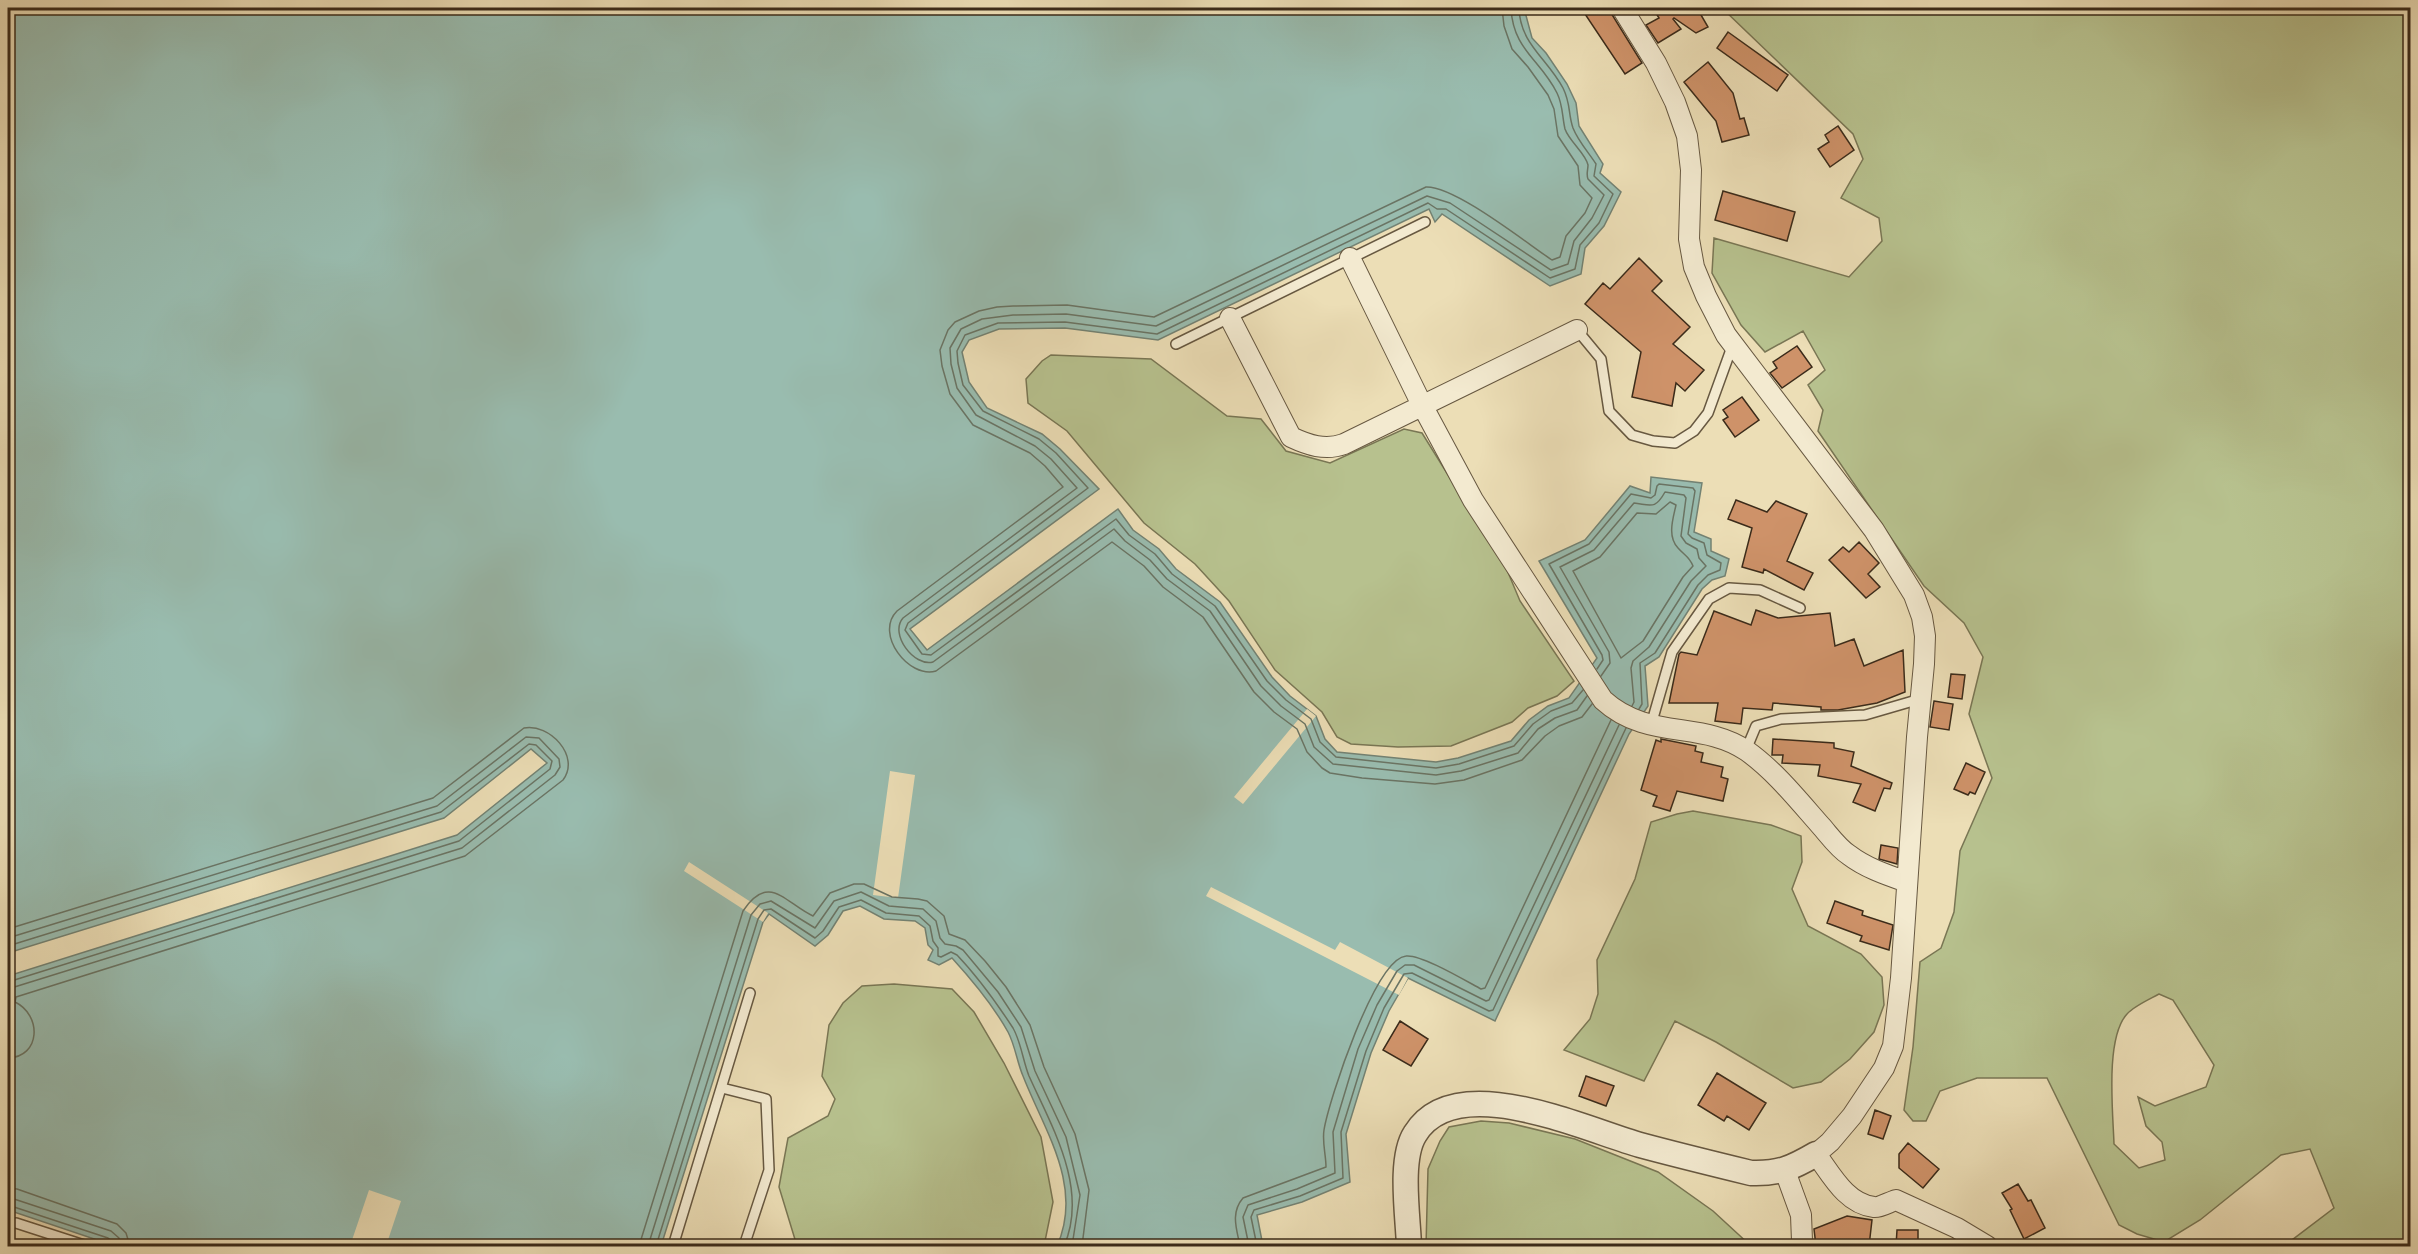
<svg xmlns="http://www.w3.org/2000/svg" width="2418" height="1254" font-family="'EB Garamond',serif">
	<style>
		.green { fill: #b7c18e; stroke: #797654; stroke-width: 1.5; fill-rule: evenodd }
		.water { fill: #99bcaf; stroke: #738273; stroke-width: 1.5 }
		.pier { fill: #ecdeb6 }
		.lines { fill: none; stroke-linecap: round; stroke-linejoin: round }
		.shore { stroke: #6a7464; stroke-width: 1.5 }
		.building { fill: #ce9269; stroke: #3b2b1a; stroke-width: 1.5 }
		.service-casing { stroke: #675841; stroke-width: 12 }
		.minor-casing { stroke: #675841; stroke-width: 22 }
		.tertiary-casing { stroke: #675841; stroke-width: 27 }
		.service { stroke: #f3ead0; stroke-width: 9 }
		.minor { stroke: #f3ead0; stroke-width: 20 }
		.tertiary { stroke: #f3ead0; stroke-width: 24 }
	</style>
	<rect width="100%" height="100%" fill="#ecdeb6"/>
	<filter id="stains"><feTurbulence type="fractalNoise" baseFrequency=".00333" numOctaves="4"/><feColorMatrix values="0 0 0 0 .2 0 0 0 0 .09 0 0 0 0 .02 0 0 0 .5 -.17"/></filter>
	<radialGradient id="worn" r=".72"><stop offset=".6" stop-color="#630" stop-opacity="0"/><stop offset="1" stop-color="#630" stop-opacity=".3"/></radialGradient>
	<!-- green -->
	<path class="green" d="M1722,8H2410V1246H2284L2334,1208L2310,1149L2281,1155L2200,1220L2164,1242L2137,1234L2119,1225L2047,1078H1977L1940,1091L1926,1121H1913L1904,1110L1913,1047L1920,962L1941,948L1954,912L1960,851L1992,778L1969,714L1983,657L1964,623L1924,586L1818,431L1823,410L1808,385L1825,370L1803,331L1765,352L1741,325L1712,273L1714,238L1849,277L1882,241L1879,218L1841,198L1863,159L1853,134ZM2159,994L2173,1000L2214,1065L2206,1087L2155,1106L2138,1097L2146,1126L2162,1142L2165,1160L2139,1168L2114,1144C2113,1112 2105,1038 2127,1014C2134,1006 2150,999 2159,994Z
		M1051,355L1151,359L1227,416L1261,419L1286,451L1330,463L1404,429L1422,433L1507,570L1520,601L1574,681L1557,696L1528,708L1512,722L1451,746L1398,747L1351,744L1337,737L1322,712L1275,670L1229,601L1195,564L1144,523L1067,431L1028,403L1026,379L1042,361Z
		M1693,811L1771,825L1801,836L1802,862L1792,889L1808,926L1861,954L1882,977L1884,1005L1874,1032L1850,1059L1821,1082L1793,1088L1716,1042L1675,1021L1644,1081L1564,1050L1590,1019L1598,994L1597,960L1635,879L1651,822L1677,814Z
		M894,984L952,989L974,1012L1004,1063L1041,1137L1053,1202L1044,1246H797L779,1187L788,1138L828,1116L835,1099L822,1076L829,1025L843,1003L862,986Z
		M1481,1121L1509,1123L1575,1139L1658,1172L1713,1211L1751,1246H1426L1428,1169L1440,1141L1449,1127Z"/>
	<!-- water -->
	<path class="water" d="M8,8H1524L1532,38L1546,53L1567,84L1576,103L1579,126L1603,164L1600,173L1621,192L1604,226L1585,248L1581,274L1550,286L1442,214L1435,222L1429,209L1158,340L1065,328L999,329L969,340L962,352L969,382L987,408L1042,434L1060,449L1099,489L910,629L927,650L1118,509L1133,530L1159,549L1176,569L1220,602L1272,677L1290,696L1316,716L1325,739L1337,752L1436,762L1458,758L1511,741L1529,720L1548,706L1569,698L1597,658L1539,561L1585,540L1630,486L1650,493L1651,477L1702,483L1694,532L1711,539V551L1729,559L1725,576L1712,580L1702,589L1659,657L1645,666L1648,706L1629,734L1495,1021L1408,978L1389,1011L1371,1053L1346,1134L1350,1182L1302,1202L1257,1215L1263,1246H1057C1084,1186 1044,1130 1023,1076C1017,1062 1015,1045 1008,1032C993,1005 973,981 952,958L939,965L928,960L933,950L928,945L925,928L915,921L884,919L860,906L843,911L828,935L815,946L769,914L763,922L661,1246H115L8,1210V1039L13,1031L8,1019V976L457,835L547,763L531,749L444,818L8,953Z"/>
	<!-- pier -->
	<path class="pier" d="M1307,709L1316,716L1243,804L1234,797Z
		M890,771L915,775L898,898L873,895Z
		M689,862L768,913L763,922L684,871Z
		M1211,887L1335,950L1340,942L1408,978L1399,995L1206,896Z
		M369,1190L401,1201L386,1246H350Z"/>
	<g class="lines">
		<!-- shore -->
		<path class="shore" d="M1502,8L1504,26L1512,49L1528,67L1548,95L1554,109L1558,136L1578,166L1580,185L1592,198L1585,213L1566,236L1560,257L1552,260C1525,242 1455,186 1426,187L1154,317L1067,305L1013,306L997,307L979,311L955,322L948,330L940,350L942,366L950,394L973,425L1030,453L1045,466L1063,487L897,611C874,634 909,679 936,671L1112,542L1144,566L1163,587L1203,617L1254,692L1274,712L1297,729L1307,752L1322,768L1330,773L1362,778L1435,784L1464,780L1522,760L1545,736L1559,726L1582,717L1592,704
			M1511,8C1513,50 1540,59 1557,93C1563,105 1562,116 1565,129C1569,141 1586,154 1588,165C1588,170 1586,174 1588,179L1604,195L1592,218L1574,241L1568,264L1551,270L1450,203L1427,196L1156,326L1066,314L1013,315L982,319L961,329L950,348L951,364L957,388L976,415L1035,446L1051,459L1077,488L903,618C889,634 914,667 933,662L1114,529L1125,541L1150,560L1167,579L1210,611L1261,686L1281,706L1305,724L1314,747L1333,764L1436,775L1461,771L1518,753L1538,729L1555,718L1577,710L1587,696
			M1519,8C1520,44 1547,58 1563,88C1571,104 1568,114 1573,128C1578,141 1589,153 1596,164L1594,176L1613,194L1599,223L1580,245L1575,269L1550,278L1446,209H1437L1428,203L1157,334L1065,322L998,323L965,335L957,351L958,363L963,385L983,411L1039,439L1056,453L1088,488L908,623L905,630L922,654L931,655L1116,519L1129,535L1155,554L1172,574L1215,606L1267,681L1286,700L1311,719L1320,742L1336,757L1436,768L1459,764L1514,746L1533,724L1551,711L1572,703L1583,690
			M1670,502L1676,505C1673,519 1667,536 1678,548C1685,556 1689,556 1693,566L1683,577L1643,641L1621,658L1573,571L1600,557L1637,513L1656,514Z
			M1597,669L1603,660L1602,655L1549,564L1589,544L1631,494L1651,498L1655,495L1657,486L1659,484L1693,488L1695,491L1688,534L1692,538L1704,543L1707,555L1721,563L1720,570L1708,575L1698,585L1655,653L1640,663L1642,704L1639,709
			M1601,676L1610,663L1609,652L1560,567L1594,550L1634,503C1651,505 1655,510 1665,492L1684,495L1686,498L1681,536L1686,543L1697,549L1699,558L1706,566L1691,581L1649,647L1633,661L1631,668L1634,702L1632,706
			M8,929L433,798L524,728C549,723 581,756 563,780L465,856L16,997L15,1002C42,1015 41,1057 8,1058
			M8,938L437,806L526,737L539,738L559,759L560,767L555,775L462,848L8,989
			M8,946L441,812L529,744L536,745L552,761L550,769L459,841L8,982
			M8,1188L17,1189L117,1224L126,1233L130,1246
			M8,1197L111,1231L119,1238L120,1246
			M8,1205L108,1238L112,1241L113,1246
			M639,1246L743,911C769,872 785,903 813,916L830,893L854,884H864L892,897L918,899L927,901L944,916L949,934L965,940L985,961L1006,987L1030,1025L1044,1067L1075,1134L1089,1190L1082,1246
			M648,1246L751,915L760,904L771,901L815,928L834,901L861,892L889,906L923,909L936,921L940,938L945,944L956,946L963,950L998,992L1021,1027L1035,1071L1066,1137L1080,1195L1072,1246
			M656,1246L758,919L764,910L771,909L815,938L823,931L839,907L861,900L886,913L919,916L930,926L933,941L938,948V956L941,957L951,952L957,955C978,977 996,1002 1013,1028C1021,1042 1023,1061 1029,1076C1052,1127 1089,1189 1064,1246
			M1240,1246C1237,1230 1230,1213 1243,1198L1326,1167C1326,1155 1322,1142 1324,1130C1329,1100 1375,959 1406,956C1421,954 1466,981 1481,989L1485,988L1611,720
			M1249,1246L1243,1217L1248,1205L1297,1189L1335,1173L1333,1132L1358,1049L1377,1005L1397,971L1405,965H1414L1486,1001L1489,1000L1619,725
			M1257,1246L1251,1217L1254,1210L1300,1196L1343,1178L1341,1132L1366,1051L1384,1008L1404,974L1412,973L1489,1011L1493,1010L1626,728"/>
	</g>
	<!-- building -->
	<path class="building" d="M1581,8H1608L1642,63L1625,74Z
		M1653,8H1697L1708,27L1696,33L1674,18L1673,19L1681,29L1658,43L1646,25L1659,18Z
		M1728,32L1788,75L1777,91L1717,48Z
		M1708,62L1733,93L1740,119L1744,118L1749,135L1722,142L1716,121L1684,82Z
		M1838,126L1854,150L1830,167L1818,149L1829,142L1825,135Z
		M1723,191L1795,212L1787,241L1715,220Z
		M1639,258L1662,281L1652,291L1690,327L1673,344L1704,370L1685,391L1676,383L1672,406L1632,397L1641,352L1585,304L1603,283L1610,289Z
		M1797,346L1812,367L1782,388L1770,373L1777,368L1773,362Z
		M1742,397L1759,420L1735,437L1723,420L1728,417L1723,410Z
		M1736,500L1767,512L1776,501L1807,514L1787,561L1813,573L1804,590L1764,569L1763,573L1742,567L1752,528L1728,519Z
		M1859,542L1879,563L1868,574L1880,587L1866,598L1829,560L1843,547L1849,552Z
		M1756,610L1778,618L1830,613L1835,646L1854,639L1864,666L1903,650L1905,692L1877,703L1838,710H1821V707L1773,703L1772,710L1743,708L1741,724L1715,721L1718,703H1669L1679,654L1681,652L1697,655L1714,611L1751,625Z
		M1951,674L1965,675L1962,699L1948,697Z
		M1934,701L1953,704L1949,730L1930,727Z
		M1661,739L1696,746L1695,751L1703,753L1701,762L1723,767L1721,777L1728,779L1723,801L1677,791L1670,811L1653,806L1657,796L1641,790L1656,740L1661,742Z
		M1773,739L1834,743V748L1854,752L1851,766L1892,783L1890,789L1884,788L1875,811L1853,802L1861,784L1818,776L1820,765L1782,763L1783,755H1772Z
		M1966,763L1985,772L1975,794L1970,792L1968,795L1954,789Z
		M1881,845L1898,848L1897,864L1879,859Z
		M1835,901L1863,911L1862,915L1893,925L1889,950L1860,941L1862,936L1827,923Z
		M1400,1021L1428,1039L1411,1066L1383,1050Z
		M1717,1073L1766,1103L1749,1130L1727,1116L1724,1121L1698,1105Z
		M1586,1076L1614,1086L1606,1106L1579,1096Z
		M1875,1110L1891,1116L1883,1139L1868,1134Z
		M1908,1143L1939,1169L1923,1188L1899,1168V1154Z
		M2018,1184L2028,1201L2031,1200L2045,1228L2024,1239L2010,1210L2012,1209L2002,1193Z
		M1847,1216L1872,1220L1869,1246H1816L1814,1229Z
		M1897,1230H1918V1246H1896Z"/>
	<g class="lines">
		<defs>
			<path id="service" d="M1577,330L1601,359L1609,411L1632,435L1653,441L1675,443L1694,431L1708,413L1733,344
				M1176,344L1425,222
				M1651,725L1672,652L1709,599L1729,588L1760,590L1800,608
				M1746,750L1756,726L1781,719L1865,715L1920,699
				M722,1088L766,1099L769,1170L744,1246
				M16,1223L87,1246
				M673,1246L750,993"/>
			<path id="minor" d="M1622,8L1656,63L1675,102L1687,136L1691,170L1689,239L1694,267L1706,296L1726,335L1874,530L1914,595L1922,617L1925,636L1924,664L1917,737L1901,978L1893,1046L1884,1068L1852,1116L1830,1142L1816,1154C1831,1174 1846,1204 1874,1207C1880,1208 1889,1202 1896,1200L1957,1228L1987,1246
				M1350,258L1422,405L1473,500L1603,700C1648,741 1702,720 1747,751C1775,771 1798,800 1821,826C1829,835 1838,848 1849,855C1866,868 1887,875 1907,882
				M1230,318L1291,437C1308,445 1325,451 1344,444L1577,330
				M1785,1171L1801,1215L1802,1241L1804,1246"/>
			<path id="tertiary" d="M1409,1246C1408,1216 1399,1159 1415,1134C1455,1068 1583,1129 1640,1145C1677,1155 1714,1164 1751,1173C1779,1174 1792,1168 1816,1154"/>
		</defs>
		<!-- service casing -->
		<use href="#service" class="service-casing"/>
		<!-- minor casing -->
		<use href="#minor" class="minor-casing"/>
		<!-- tertiary casing -->
		<use href="#tertiary" class="tertiary-casing"/>
		<!-- service -->
		<use href="#service" class="service"/>
		<!-- minor -->
		<use href="#minor" class="minor"/>
		<!-- tertiary -->
		<use href="#tertiary" class="tertiary"/>
	</g>
	<!-- margin -->
	<rect width="2418" height="1254" fill="none" stroke="#ecdeb6" stroke-width="30"/>
	<rect x="9" y="9" width="2400" height="1236" fill="none" stroke="#3b2b1a" stroke-width="3"/>
	<rect x="15" y="15" width="2388" height="1224" fill="none" stroke="#3b2b1a" stroke-width="1.5"/>
	<rect width="100%" height="100%" filter="url(#stains)"/>
	<rect width="100%" height="100%" fill="url(#worn)"/>
</svg>
